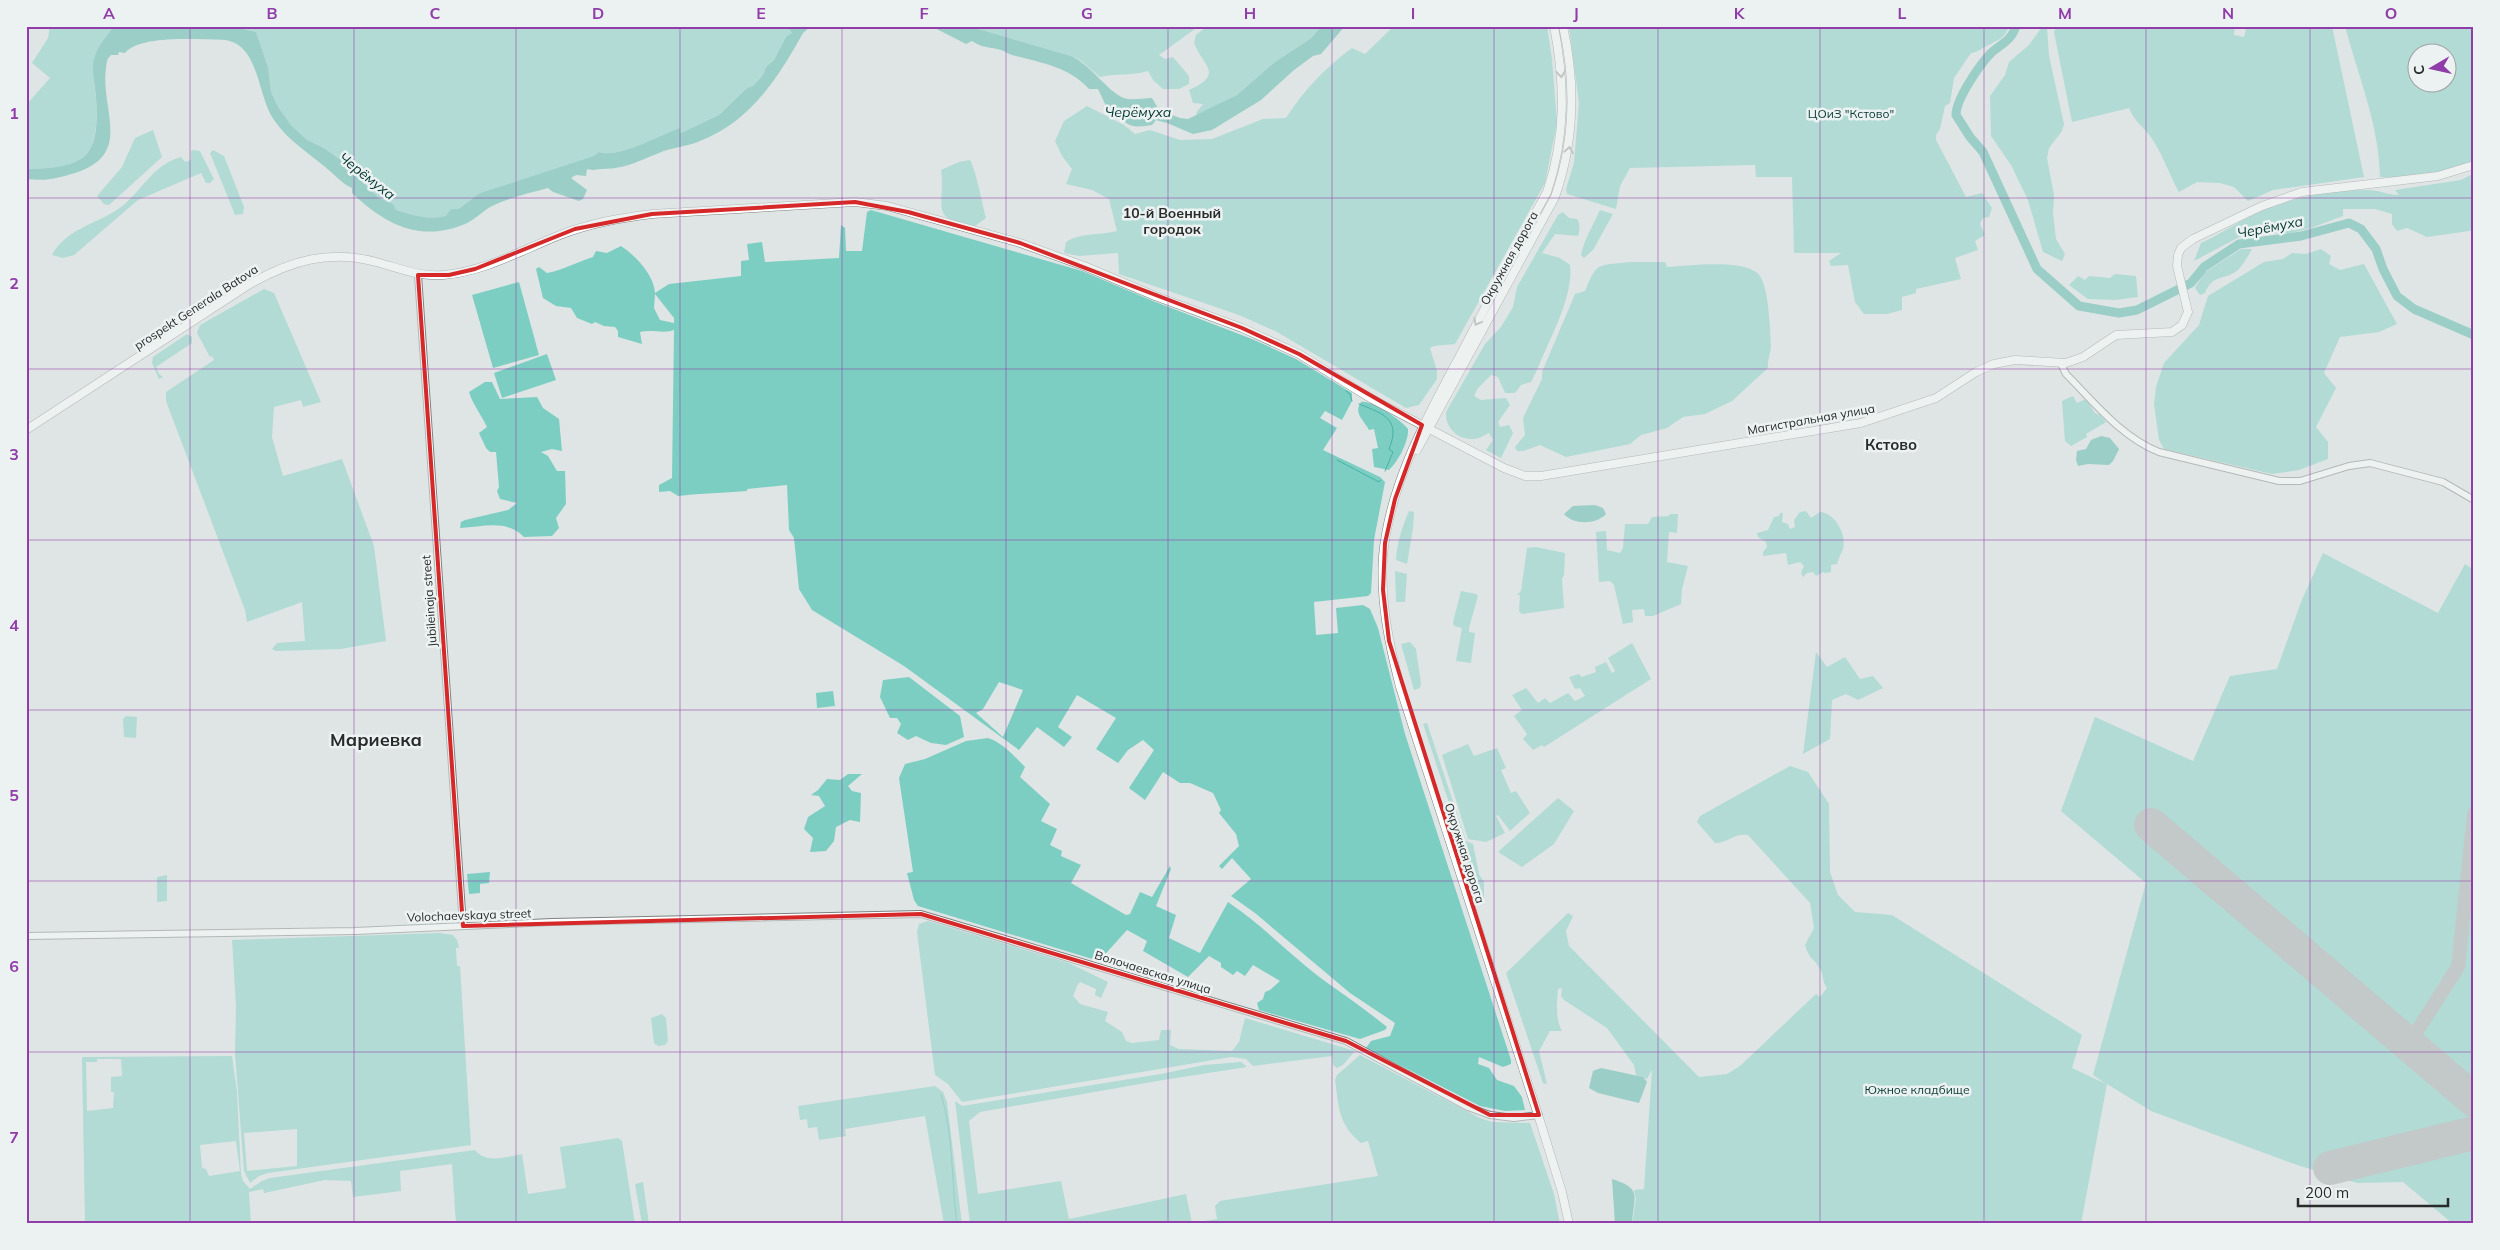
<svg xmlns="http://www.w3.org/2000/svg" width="2500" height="1250" font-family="Mulish,sans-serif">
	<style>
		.green { fill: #7ccec3; fill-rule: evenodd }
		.water { fill: #48b1a5 }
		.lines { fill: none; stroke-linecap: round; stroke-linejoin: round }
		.stream { stroke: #48b1a5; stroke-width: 1 }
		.river { stroke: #48b1a5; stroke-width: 9 }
		.taxiway { stroke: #a2a7a6; stroke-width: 14 }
		.runway { stroke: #a2a7a6; stroke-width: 34 }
		.minor-casing { stroke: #7d8382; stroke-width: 8 }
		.major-casing { stroke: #7d8382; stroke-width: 9 }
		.minor { stroke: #fff; stroke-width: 6 }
		.major { stroke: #fff; stroke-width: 8 }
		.oneway { stroke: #9fa0a0 }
		.marked { fill: none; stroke: #d62828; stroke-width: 4; stroke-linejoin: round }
		.grid { fill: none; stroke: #903ca9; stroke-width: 1; stroke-opacity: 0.55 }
		.labels { text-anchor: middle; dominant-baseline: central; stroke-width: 5; stroke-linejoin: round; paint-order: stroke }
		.park-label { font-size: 12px; fill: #083a35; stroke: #ecf2f1 }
		.street-label { font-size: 12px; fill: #292b2b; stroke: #ecf2f1 }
		.water-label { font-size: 14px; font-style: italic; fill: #053833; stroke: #ecf2f1 }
		.neighbourhood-label { font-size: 14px; font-weight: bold; fill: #292b2b; stroke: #ecf2f1 }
		.quarter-label { font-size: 15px; font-weight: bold; fill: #292b2b; stroke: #ecf2f1 }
		.district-label { font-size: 18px; font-weight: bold; fill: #292b2b; stroke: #ecf2f1 }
		.neatline { fill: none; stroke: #903ca9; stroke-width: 2 }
		.grid-label { font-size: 16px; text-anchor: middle; font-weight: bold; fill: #903ca9 }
	</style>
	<rect width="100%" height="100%" fill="#dfe5e4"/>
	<!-- green -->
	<path class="green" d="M50,26H114C106,38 94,56 93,71C93,80 95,89 96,98C99,158 86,168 26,169V105L50,78L32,63L48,38Z
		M231,26H788L792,33L784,41L774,60L766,67L763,75L753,86L747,88L719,115L681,133L680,128C660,136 617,159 599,152L595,156L480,193L446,217L417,218L396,210L392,204L379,198L352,172L349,166L324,148L307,140L291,125L278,107L271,92L268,67L256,32Z
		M958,26H1199L1159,55L1165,59L1173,57L1189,76V84L1179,89H1163L1153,80L1148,71C1132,76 1117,73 1100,77L1080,60L1071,56L975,28L967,29Z
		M1207,26H1322L1310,39L1275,62L1237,95L1198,116L1196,113L1203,104L1193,103L1189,90C1225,74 1203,66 1194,43L1196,35Z
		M1394,26H1547L1552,59L1557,123L1545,183L1455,344L1434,346L1430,348L1437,371V379L1419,405L1406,408L1277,332L1239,315L1119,274L1118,253L1079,256L1064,253L1066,242C1082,232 1098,236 1117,231L1109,199L1092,190L1066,184L1072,169L1062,156L1055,141L1064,121L1087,106L1124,125L1135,134L1150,130L1180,140L1212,139L1263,119L1286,118C1304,90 1325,68 1352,48L1365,54Z
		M1569,26H2009C2004,40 1997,40 1985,47C1979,50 1978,52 1971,53L1954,78L1950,103L1945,106L1940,129L1936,135V140L1966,197L1982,193L1992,208L1989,217L1983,218L1980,224L1985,235L1975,241L1978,250L1955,258L1961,279L1916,289V293L1902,297V310L1887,314H1864L1855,302L1848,265L1831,266L1829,261L1841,253H1794L1792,177H1756L1755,165L1630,168L1620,186L1616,209L1567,194L1566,189L1574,163L1579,103Z
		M2047,26L2049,56L2064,124L2062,131L2049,148L2047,158L2054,195L2053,214L2056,239L2065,254L2062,261L2043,252L2028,200L2011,165L1991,136L1990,96L2005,75L2009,62L2029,45L2042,27Z
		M2057,26H2235L2234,35L2244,37L2247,26H2332L2364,177L2273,190L2248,201L2234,187L2220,183L2197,182L2179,192C2170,176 2164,158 2154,142C2145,127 2134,122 2129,108L2072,122L2054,32Z
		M2345,26H2474V161C2445,175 2411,178 2380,177C2379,124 2358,76 2345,26ZM2418,52H2448V82H2418Z
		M153,130L162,157L109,205L104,204L97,196L122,167L135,138Z
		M193,150L200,151L214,179L210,183H206L201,173L138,200L74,255L63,258L52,255C65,230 95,224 117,210C141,194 151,165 181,157L185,162L191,160V151Z
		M213,150L224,156L244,207L243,214L235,215L210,153Z
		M970,160C975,167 983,207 986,218L975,226C927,220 946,204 941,170L959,162Z
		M2474,173V229L2469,231L2427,237L2407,228L2397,231L2392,224V214L2375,209H2343V216L2311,228L2291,233L2245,234L2194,261L2201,243C2221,234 2239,221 2259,212C2292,197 2332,190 2368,190C2379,190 2388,195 2399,195L2395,190L2461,180Z
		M871,210L1082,271L1153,301L1252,339L1296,359L1352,393V401L1342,420L1325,411L1320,418L1337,428L1323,450L1380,477L1385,482L1374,540L1371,593L1368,596L1314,602L1316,635L1338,633L1336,608L1363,605L1370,609L1378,628L1405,734L1511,1060V1064L1503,1067L1479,1057L1478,1064L1489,1068L1497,1080L1514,1086L1522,1097L1525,1110L1505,1111L1480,1106L1366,1048L1371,1041L1390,1036L1395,1023L1350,993L1255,913L1231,896L1251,879L1232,858L1222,869L1219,866L1239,846L1236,834L1219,813L1221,810L1213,793L1190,783H1180L1163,772L1145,800L1129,788L1154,750L1143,740L1128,750L1118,763L1096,749L1116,718L1077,695L1058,727L1072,737L1064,747L1037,727L1019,750L904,666L812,610L799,589L794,538L789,530L787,485L747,489V491C724,493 701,493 678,496L670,491L659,492V485L672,478L674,330C664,334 652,329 640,332L642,344L618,337V331L615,327L604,326L595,322L592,324L577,318L571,308L556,306L543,298L536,269L539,267L547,273C563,270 577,262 593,257L596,251L607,253L621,246C636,256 654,275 655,293L669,284L741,276V261L749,260L747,244L762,242L765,262L839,258L841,225L845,228L846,251H862L867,212ZM655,294L674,318V323L660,320L654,308ZM999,682L1023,690L1003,737L976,713L983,709Z
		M1600,210L1613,214L1593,250L1584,258L1581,255C1584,239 1593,226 1600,210Z
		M1563,212L1569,218L1577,219C1580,222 1580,232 1578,236L1555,234L1542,253L1560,258L1570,265C1574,296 1549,340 1537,370L1531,382L1521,385L1515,393H1505L1498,377L1491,375L1478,388L1474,396L1481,400L1506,398L1510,405L1498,422L1500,427L1509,425L1513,433L1501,458L1486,450L1493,440L1489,433C1485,435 1479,439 1474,439C1458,440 1445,428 1446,412L1485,344L1501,327L1513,307L1517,287L1558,215Z
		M2241,249H2252C2248,256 2243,265 2238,270C2225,281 2213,273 2205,293L2200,295L2195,288L2204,273Z
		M2321,249L2331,256L2329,264L2340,270L2364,264L2397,324L2379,332L2340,337L2324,373L2336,388L2316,427L2328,442V459L2299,470L2272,474L2164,449L2159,440L2154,404L2156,387L2164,363L2199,325L2208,296L2264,262L2283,259L2292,253L2306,254Z
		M1629,262H1665L1667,267C1688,266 1747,258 1760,276C1769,290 1770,329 1771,345C1771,353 1767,360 1768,368L1732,401L1705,414L1683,417L1667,428L1641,435L1630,444L1566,457L1540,445L1523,451H1517L1515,447L1525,435L1523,418L1542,379V372L1575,294L1585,291C1597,261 1598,266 1629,262Z
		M2115,274L2136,276L2138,297L2115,300L2088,299L2069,285L2078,276L2085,280L2089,276L2110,278Z
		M519,282L539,355L493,368L472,295Z
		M264,289L274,293L321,402L303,407L301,400L274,407L272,437L283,476L342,459L374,546L386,641L341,649L276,651L272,649L277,643L305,641L302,602L247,622L245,610L166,401V392L214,360L212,356L210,357L197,333L200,325Z
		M187,334L192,337V343L156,367L159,374L163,377L159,379L152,363L153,357Z
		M547,354L556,380L502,398L494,373Z
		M485,382H492L500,399L537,397L543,408L559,419L562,451L552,449L541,452L548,456L557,471H565L566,504L556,518L559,528L552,536L524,537C506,519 484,527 460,528L461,522L465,520L508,510L517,503L500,499L497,491L499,487L496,452H490L486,448L479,433L487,427C481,414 473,405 469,392Z
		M2073,396L2077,403L2086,399L2095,413L2100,415L2106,422L2086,434L2087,437L2071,446L2065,441L2062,401Z
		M1361,402C1372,400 1401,420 1408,429C1409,441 1398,462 1389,470L1374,467L1372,449L1378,448L1374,429L1369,430C1364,420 1353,414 1361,402Z
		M1409,511L1414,512L1413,528L1407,564L1396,560C1397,543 1402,527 1409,511Z
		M1806,511L1811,518L1820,512C1835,513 1847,534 1843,549C1841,554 1838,559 1837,564L1831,565V572L1826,573L1823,572L1816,576L1813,572L1807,573L1803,577L1801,573L1804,566L1800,562L1788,565L1786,553L1763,556V552L1767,547L1766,542L1758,537L1757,533L1768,530L1774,517L1779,516L1780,513H1783L1782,522L1788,524L1790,529L1795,527L1794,520L1800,512Z
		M1670,514H1678L1677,533L1669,532L1667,562L1688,566L1682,589L1681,604L1653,616H1645L1644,609L1632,610L1633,622L1623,624L1614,585L1610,581L1599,582L1596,532L1606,531L1607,550L1620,553L1623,548L1625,524H1648L1652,517L1669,516Z
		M1536,547L1565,553L1564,575L1562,579L1564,608L1522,614L1519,611L1520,595H1517L1521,591L1527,548Z
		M2323,553L2438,613L2465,564L2474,570V647L2471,652L2474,653V1224H2453L2403,1182L2357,1183L2297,1165L2151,1111L2107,1084L2081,1224H1632L1636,1199L1634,1190L1644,1189L1652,1070L1647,1079L1636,1075L1634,1065L1607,1028L1564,1000L1561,996L1562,988L1558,989C1557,1002 1555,1019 1562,1031H1550L1539,1051L1547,1084L1543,1083L1506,973L1568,913L1573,916L1566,931L1569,946L1699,1077L1727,1074L1740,1066L1816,994L1820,997L1827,988C1822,982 1824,975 1820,969C1815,959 1808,958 1805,945L1814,928L1810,903L1748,835C1734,833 1728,843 1715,843L1697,822L1700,816L1790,766L1808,772L1829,804L1830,872L1838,895L1855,912L1892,915L2082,1035L2072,1068L2106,1084L2093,1075L2146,883L2061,811L2095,717L2193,761L2230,676L2277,669L2301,602Z
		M1395,571L1407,574L1405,602H1396Z
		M1461,591L1476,594L1478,596L1469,628V632L1475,633L1471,663L1456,661L1462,628L1454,626L1453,622Z
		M1410,642L1416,649L1421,683L1420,688L1414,690L1401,644Z
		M1632,643L1651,679L1544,747L1542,745L1533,750L1523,739L1527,734L1514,716L1522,710L1512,695L1526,688L1538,703L1545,698L1550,703L1568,693L1575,701L1585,696L1580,688L1575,689L1569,677L1579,674L1582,677L1596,672L1595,667L1606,662L1612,673L1615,671L1608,658Z
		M1816,652L1827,667L1845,657L1860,679L1873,676L1883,688L1858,700L1846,694L1832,700L1830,739L1803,754Z
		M909,677L960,716L964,737L946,745L931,743L916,736L908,740L897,733L901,724L897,718H890L880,697L883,680Z
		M833,691L835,706L817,708L816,693Z
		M126,716L137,717L136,738L124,737L123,719Z
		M1427,723L1466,841L1473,844L1479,874L1484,882V904L1482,903L1423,724Z
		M988,738C1002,742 1015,757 1025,767L1020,777L1050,804L1041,821L1057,829L1050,845L1062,851L1061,856L1081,865L1071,883L1126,915L1130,914L1140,892L1152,897L1170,866L1171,869L1156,906L1176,915L1169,938L1200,953L1228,902C1261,924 1287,952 1318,976C1341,993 1365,1009 1387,1027L1385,1030L1360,1039L1259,1010L1257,1003L1263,999L1265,992L1270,990L1280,981L1253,965L1245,976L1237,971L1233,975L1221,967V963L1209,956L1188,977L1143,951L1147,941L1127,930L1099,961L918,906L914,900L907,873L913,872L899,778L905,764L925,759L966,741Z
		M1468,744L1474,756L1497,748L1506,768L1501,770L1511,793L1516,791L1530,813L1510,831L1498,815L1496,816L1505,833L1486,842L1468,839L1442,755Z
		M848,774H862L848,786L852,791L861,793L860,822L850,820L836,827L834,841L826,851L810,852L813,838L804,829L808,817L825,806L819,796L811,795L818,790L827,779L840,780Z
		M1558,798L1574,811L1554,844L1522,867L1498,852Z
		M490,872L489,883L480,884V893L469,894L467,874Z
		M167,875V901L157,902V877Z
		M928,921L1069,963L1108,982L1101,998L1095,995L1096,989L1080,982L1077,986L1073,996L1080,1004L1108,1012L1105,1021L1122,1032L1126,1041L1132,1043L1159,1040L1161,1030H1171L1170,1045L1179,1049L1232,1051L1239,1042L1245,1018L1355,1051L1343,1065L1337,1068L1333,1065L1332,1056L1253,1066L1246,1059L1231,1057L962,1102L948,1084L935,1075L917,932L919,924Z
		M439,933L453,935L457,940L459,948H456L457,966H460L471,1145L268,1173L259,1176L250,1183L244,1171L235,1054L236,1007L232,940ZM297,1129V1166L247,1171L244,1133Z
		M662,1014L666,1018L668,1041L665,1045L658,1046L654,1043L651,1018Z
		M1360,1055L1480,1118L1492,1122L1530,1123L1554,1194L1560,1224H970L955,1101L962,1106L1161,1074L1204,1065L1241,1062L1247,1067L1163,1080L980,1112L969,1121L978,1194L1061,1181L1069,1219L1186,1194L1192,1223L1217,1219L1215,1206L1220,1201L1378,1176L1368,1141L1361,1143C1338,1124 1339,1107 1335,1080L1337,1075Z
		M232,1056L237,1092L241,1174L243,1181L250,1189L262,1181L270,1178L475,1150C486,1164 506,1157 522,1154L528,1194L566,1188L560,1147L618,1138L622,1141L635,1224H456L452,1164L400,1171L401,1191L353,1197L351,1181L325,1180L264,1193L263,1189L249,1192L251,1224H85L82,1057ZM97,1059H121L122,1076L111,1077V1092H114L113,1108L87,1111L86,1062H97ZM236,1141L240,1171L209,1176L206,1169L202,1168L200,1145Z
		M935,1086L943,1092L947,1102L962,1224H944L925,1116L845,1129L846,1136L819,1140L817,1127L808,1128L807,1119L800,1120L798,1106Z
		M643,1182L649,1224H642L635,1184Z"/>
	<!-- water -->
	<path class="water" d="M114,26H231L256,32L268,67L271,92L278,107L291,125L307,140L324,148L349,166L352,172L379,198L393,204L396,210C415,216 426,220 446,216L451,209H458L480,193L594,156L599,152C617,159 661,135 680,128L681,133L719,115L747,88L753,86L763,75L766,67L774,60L786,37L792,33L788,27L811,26L803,33C778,78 750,122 700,141C687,147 672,147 659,153C635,162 629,168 602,169C596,169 594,171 587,169L586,176L576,175L571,178L587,190L583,199L579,201L553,192L548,188C530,193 511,197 494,205C483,210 475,220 465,224C419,243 385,224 352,193V188C343,184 338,178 331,172C311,154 289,142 274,120C257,96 260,45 225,40C202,40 141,34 125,53L119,52L118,55H111C106,60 107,62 106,68C100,110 134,154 75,173C55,179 48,181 26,179V169C86,168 100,158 96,97C95,85 91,72 94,59C97,47 107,36 114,26Z
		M931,26L975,28L1071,56C1092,65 1111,97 1128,99C1135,100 1144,98 1152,98L1159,110L1180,118L1188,119L1237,95L1275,62L1310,39L1322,26H1345L1321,54L1313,56L1294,70L1261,100L1212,130L1193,134L1167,123L1156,120L1152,125C1129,129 1126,125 1111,108H1107L1098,89H1089C1068,66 1040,63 1012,55C1008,54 1005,51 1001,50C991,47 982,48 972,41L966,44Z
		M2101,436L2110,438L2119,449L2113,461L2109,465L2088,464L2078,466L2076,460L2077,451L2086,449L2091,440Z
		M1595,505L1603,508L1606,514C1596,525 1573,525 1564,514L1573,506Z
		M1601,1068L1643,1077L1647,1082L1639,1103L1598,1093L1589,1088L1593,1071Z
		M1612,1179C1644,1189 1633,1197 1632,1224H1615Z"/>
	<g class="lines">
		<!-- stream -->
		<path class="stream" d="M1346,391L1350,394L1352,401
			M1359,404C1385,414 1401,420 1389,449L1393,452L1385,471
			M1337,460L1379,482L1381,480
			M941,1094C954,1136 951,1181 957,1224"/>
		<!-- river -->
		<path class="river" d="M2016,26C2011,42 2000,44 1990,54C1979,66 1956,99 1956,115L1970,137L1983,152L2037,269L2079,306L2119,313L2137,310L2191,283L2204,267L2239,244L2301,236L2349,223L2361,229L2376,249L2383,269L2397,296L2414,309L2474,335"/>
		<!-- taxiway -->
		<path class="taxiway" d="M2408,1045L2458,967L2474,814"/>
		<!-- runway -->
		<path class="runway" d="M2151,825L2474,1100
			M2330,1168L2474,1133"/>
		<defs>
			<path id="minor" d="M418,275L463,926
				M2061,364L2066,374C2094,402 2121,437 2159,452L2279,481H2300L2349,466L2370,463L2443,482L2474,500
				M26,936L355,931L552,922L921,914L1346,1041L1468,1107L1490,1115L1514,1118L1539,1115"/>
			<path id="major" d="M1554,26C1565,84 1566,136 1547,192C1519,243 1492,295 1465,346C1430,412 1390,480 1383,556C1380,601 1389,644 1400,687L1540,1121L1562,1192L1569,1224
				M26,430L250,284C290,261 330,249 376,262C399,268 419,277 443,275C484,272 522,250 560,235C590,223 621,218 652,214L855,202L887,206L1020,243L1084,266L1155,296L1242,328L1299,354L1372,399L1504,468L1525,476H1541L1861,423L1936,398L1976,372L1994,364L2015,360L2066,363L2083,357L2116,335L2172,332L2182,325L2188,312L2177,266L2178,255L2181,248L2193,239L2262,206L2302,192L2438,176L2474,165
				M1417,450L1555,197C1575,140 1576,84 1563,26"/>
		</defs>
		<!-- minor casing -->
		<use href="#minor" class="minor-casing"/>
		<!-- major casing -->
		<use href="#major" class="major-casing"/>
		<!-- minor -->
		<use href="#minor" class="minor"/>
		<!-- major -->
		<use href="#major" class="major"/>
	</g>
	<!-- one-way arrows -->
	<defs><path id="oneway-chevron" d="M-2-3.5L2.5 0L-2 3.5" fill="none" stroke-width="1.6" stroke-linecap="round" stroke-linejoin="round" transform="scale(1.25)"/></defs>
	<g class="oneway">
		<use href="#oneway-chevron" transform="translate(1561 74) rotate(84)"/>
		<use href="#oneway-chevron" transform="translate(1569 150) rotate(-80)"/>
		<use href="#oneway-chevron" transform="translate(1477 322) rotate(118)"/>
	</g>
	<!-- marked area -->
	<path d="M0 0H2500V1250H0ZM855,202L908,212L1020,243L1242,328L1299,354L1422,425L1395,499L1385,543L1383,590L1389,641L1539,1115H1490L1346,1041L921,914L463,926L418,275H449L475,269L575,229L652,214Z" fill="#dfe5e4" fill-opacity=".55" fill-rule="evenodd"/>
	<path class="marked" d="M855,202L908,212L1020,243L1242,328L1299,354L1422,425L1395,499L1385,543L1383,590L1389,641L1539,1115H1490L1346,1041L921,914L463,926L418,275H449L475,269L575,229L652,214Z"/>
	<!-- grid -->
	<path class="grid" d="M190,26V1224M354,26V1224M516,26V1224M680,26V1224M842,26V1224M1006,26V1224M1168,26V1224M1332,26V1224M1494,26V1224M1658,26V1224M1820,26V1224M1984,26V1224M2146,26V1224M2310,26V1224M26,198H2474M26,369H2474M26,540H2474M26,710H2474M26,881H2474M26,1052H2474"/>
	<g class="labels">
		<!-- park labels -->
		<g class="park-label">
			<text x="1851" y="113">ЦОиЗ "Кстово"</text>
			<text x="1917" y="1089">Южное кладбище</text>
		</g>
		<!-- street labels -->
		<g class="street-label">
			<text transform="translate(1509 258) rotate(-61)">Окружная дорога</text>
			<text transform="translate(196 307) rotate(-33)">prospekt Generala Batova</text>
			<text transform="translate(1811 419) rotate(-10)">Магистральная улица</text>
			<text transform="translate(429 601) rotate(-94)">Jubileinaja street</text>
			<text transform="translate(1465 853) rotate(72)">Окружная дорога</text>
			<text transform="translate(469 915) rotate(-2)">Volochaevskaya street</text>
			<text transform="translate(1153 972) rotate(17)">Волочаевская улица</text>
		</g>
		<!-- water labels -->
		<g class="water-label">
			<text x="1138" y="112">Черёмуха</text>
			<text transform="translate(367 176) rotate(38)">Черёмуха</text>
			<text transform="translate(2270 227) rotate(-11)">Черёмуха</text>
		</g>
		<!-- neighbourhood labels -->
		<g class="neighbourhood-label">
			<text x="1172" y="213">10-й Военный<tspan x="1172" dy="16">городок</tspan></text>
		</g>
		<!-- quarter labels -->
		<g class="quarter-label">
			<text x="1891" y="444">Кстово</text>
		</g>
		<!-- district labels -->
		<g class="district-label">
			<text x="376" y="739">Мариевка</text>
		</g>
	</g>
	<!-- border -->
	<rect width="2500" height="1250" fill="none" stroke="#ecf2f1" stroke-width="55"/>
	<!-- north arrow -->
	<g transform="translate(2432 68) rotate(261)"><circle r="24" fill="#ecf2f1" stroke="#9ea2a2"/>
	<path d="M0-4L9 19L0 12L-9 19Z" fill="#903ca9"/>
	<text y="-8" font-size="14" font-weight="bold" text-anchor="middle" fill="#292b2b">С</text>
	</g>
	<!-- scale -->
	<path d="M2298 1198v8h150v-8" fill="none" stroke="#292b2b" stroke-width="2.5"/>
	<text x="2305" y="1198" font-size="15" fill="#292b2b" stroke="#ecf2f1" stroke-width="4" paint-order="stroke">200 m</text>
	<rect x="28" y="28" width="2444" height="1194" class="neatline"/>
	<g class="grid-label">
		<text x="109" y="19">A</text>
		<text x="272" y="19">B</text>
		<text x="435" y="19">C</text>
		<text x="598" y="19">D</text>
		<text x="761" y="19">E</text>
		<text x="924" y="19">F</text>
		<text x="1087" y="19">G</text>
		<text x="1250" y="19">H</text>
		<text x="1413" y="19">I</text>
		<text x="1576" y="19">J</text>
		<text x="1739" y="19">K</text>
		<text x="1902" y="19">L</text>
		<text x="2065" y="19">M</text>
		<text x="2228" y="19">N</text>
		<text x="2391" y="19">O</text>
		<text x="14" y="119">1</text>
		<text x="14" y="289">2</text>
		<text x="14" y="460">3</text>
		<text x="14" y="631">4</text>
		<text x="14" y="801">5</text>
		<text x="14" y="972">6</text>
		<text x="14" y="1143">7</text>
	</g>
</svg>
